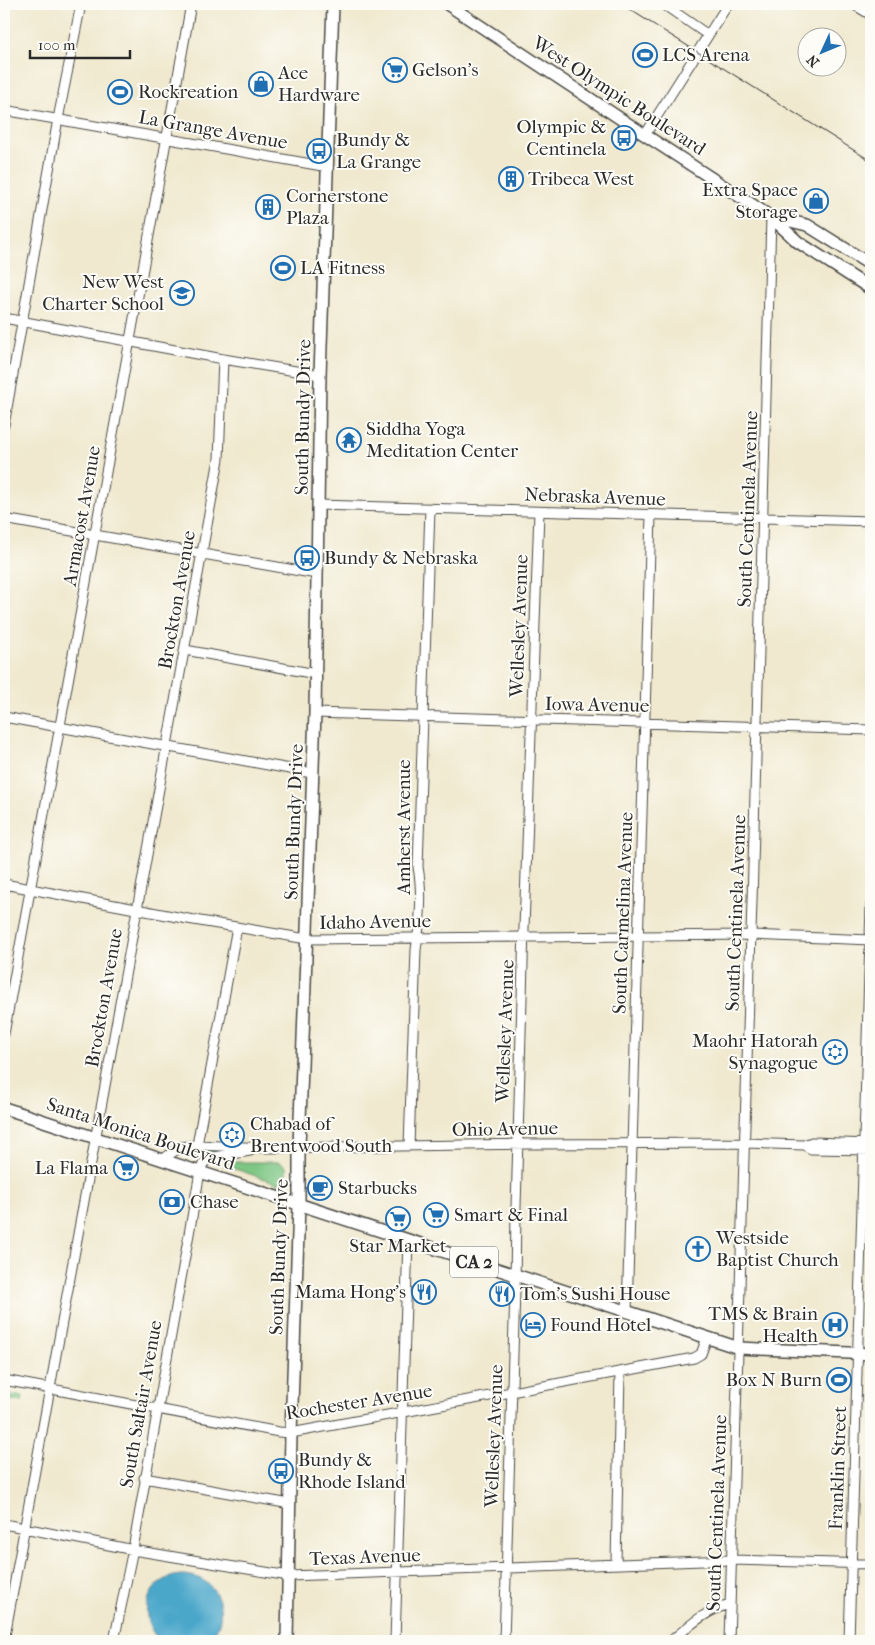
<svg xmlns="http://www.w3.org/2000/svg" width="875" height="1645" font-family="'IM FELL French Canon',serif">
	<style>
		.green { fill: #7dc683; stroke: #547857 }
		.water { fill: #4ba7ca; stroke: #3b697a }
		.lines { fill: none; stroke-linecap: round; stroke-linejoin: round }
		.minor-casing { stroke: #494844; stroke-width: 11 }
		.major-casing { stroke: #494844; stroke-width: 14 }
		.minor { stroke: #fff; stroke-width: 9 }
		.major { stroke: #fff; stroke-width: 11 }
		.tram { stroke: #2b2b2b; stroke-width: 1 }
		.labels { text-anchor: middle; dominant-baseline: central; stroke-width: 4; stroke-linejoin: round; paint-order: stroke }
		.shield { fill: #fdfcf7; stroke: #6a6a68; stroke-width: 1 }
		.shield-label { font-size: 18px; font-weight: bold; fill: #2b2b2b }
		.poi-label { font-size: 19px; fill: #2b2b2b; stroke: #fdfcf7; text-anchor: start }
		.street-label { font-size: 19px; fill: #2b2b2b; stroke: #fdfcf7 }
	</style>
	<rect width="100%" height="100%" fill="#fdfcf7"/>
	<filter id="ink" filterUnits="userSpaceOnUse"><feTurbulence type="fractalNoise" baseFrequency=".02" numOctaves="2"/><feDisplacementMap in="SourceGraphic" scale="10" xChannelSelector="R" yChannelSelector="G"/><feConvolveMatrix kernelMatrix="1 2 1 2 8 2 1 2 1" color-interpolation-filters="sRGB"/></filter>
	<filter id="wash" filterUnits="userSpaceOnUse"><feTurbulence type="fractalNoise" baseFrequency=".0096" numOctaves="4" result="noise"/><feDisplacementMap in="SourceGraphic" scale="20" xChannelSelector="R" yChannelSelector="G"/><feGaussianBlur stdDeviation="1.12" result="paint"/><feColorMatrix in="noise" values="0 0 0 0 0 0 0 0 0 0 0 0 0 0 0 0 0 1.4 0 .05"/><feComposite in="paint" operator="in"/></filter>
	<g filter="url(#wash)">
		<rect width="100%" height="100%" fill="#f0e9cf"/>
		<!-- green -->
		<path class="green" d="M4,333L10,334L4,368Z
			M185,1148L235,1150L203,1159L178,1151Z
			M224,1162H280L286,1167V1178L280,1184L223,1165Z
			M5,1394L23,1397L22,1402L4,1399Z"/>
		<!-- water -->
		<path class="water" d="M185,1575C194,1576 200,1578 207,1583C225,1597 225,1628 207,1641H161C142,1626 141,1594 163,1581C170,1576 177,1575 185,1575Z"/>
	</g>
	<g filter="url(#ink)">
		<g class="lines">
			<defs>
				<path id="minor" d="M663,4L708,35
					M853,4L871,15
					M4,110L328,167
					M645,135L728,4
					M4,318L223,359L320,375
					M4,425L58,119L81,4
					M318,505L871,521
					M4,519L317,574
					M185,650L316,674
					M315,713L871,730
					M4,717L312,773
					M4,884L188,919L307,939L752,935L871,940
					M4,1034L191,4
					M197,1145L237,927
					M804,1145L811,1149L871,1150
					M409,1146L416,950C420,922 423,894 418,867L430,508
					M162,1160L180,1147L197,1145L268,1148L526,1144L744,1143L804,1145L812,1142L871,1144
					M627,1312L651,515
					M4,1380L279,1432L291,1433L694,1358L701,1354L707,1338
					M144,1478L290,1504
					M4,1524L139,1551L289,1576L731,1560L871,1564
					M616,1563L620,1372
					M4,1641L219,459L223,359
					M114,1641L133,1549L200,1172L203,1164L209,1158L250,1151
					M395,1641L408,1240
					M504,1641L515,1290L516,1208L524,928L539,512
					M671,1641C689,1626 706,1610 730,1604
					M729,1641C743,1166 760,692 771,217
					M849,1641L871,905"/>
				<path id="major" d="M447,4L645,135L771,217L798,242L871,289
					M773,217L807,225L871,265
					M4,1108L739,1348L871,1354
					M287,1641L291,1433L299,1205V1147L315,713L320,375L333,4"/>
			</defs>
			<!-- minor casing -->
			<use href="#minor" class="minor-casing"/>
			<!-- major casing -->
			<use href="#major" class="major-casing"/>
			<!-- minor -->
			<use href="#minor" class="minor"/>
			<!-- major -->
			<use href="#major" class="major"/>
			<!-- tram -->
			<path class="tram" d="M621,4L871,161"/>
		</g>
	</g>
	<!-- icons -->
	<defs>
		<symbol id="stadium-ring" viewBox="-11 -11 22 22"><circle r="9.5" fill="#fdfcf7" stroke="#1f6fb2" stroke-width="1.5"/><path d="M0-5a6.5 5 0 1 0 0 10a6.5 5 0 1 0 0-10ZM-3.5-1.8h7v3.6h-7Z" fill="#1f6fb2"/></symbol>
		<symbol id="supermarket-ring" viewBox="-11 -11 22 22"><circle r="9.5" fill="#fdfcf7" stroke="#1f6fb2" stroke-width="1.5"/><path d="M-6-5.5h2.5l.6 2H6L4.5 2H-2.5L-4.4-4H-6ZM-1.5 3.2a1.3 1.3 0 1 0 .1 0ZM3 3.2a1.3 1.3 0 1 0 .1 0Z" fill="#1f6fb2"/></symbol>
		<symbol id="shop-ring" viewBox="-11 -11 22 22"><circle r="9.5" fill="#fdfcf7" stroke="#1f6fb2" stroke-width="1.5"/><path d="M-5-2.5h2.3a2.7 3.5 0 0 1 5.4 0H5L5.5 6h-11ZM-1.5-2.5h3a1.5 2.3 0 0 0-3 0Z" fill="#1f6fb2"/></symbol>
		<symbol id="bus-ring" viewBox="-11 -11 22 22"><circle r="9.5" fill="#fdfcf7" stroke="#1f6fb2" stroke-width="1.5"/><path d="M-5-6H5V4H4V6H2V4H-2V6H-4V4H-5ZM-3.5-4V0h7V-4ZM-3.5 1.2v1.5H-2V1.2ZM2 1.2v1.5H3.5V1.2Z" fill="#1f6fb2"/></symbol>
		<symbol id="building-ring" viewBox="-11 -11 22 22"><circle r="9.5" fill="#fdfcf7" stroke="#1f6fb2" stroke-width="1.5"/><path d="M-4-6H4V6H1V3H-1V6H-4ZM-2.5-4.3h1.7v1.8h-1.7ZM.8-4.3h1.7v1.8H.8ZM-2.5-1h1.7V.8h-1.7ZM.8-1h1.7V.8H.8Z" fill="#1f6fb2"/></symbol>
		<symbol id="school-ring" viewBox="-11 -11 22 22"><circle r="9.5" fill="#fdfcf7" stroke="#1f6fb2" stroke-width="1.5"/><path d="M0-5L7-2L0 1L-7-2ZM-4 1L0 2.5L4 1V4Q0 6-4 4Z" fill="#1f6fb2"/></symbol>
		<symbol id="temple-ring" viewBox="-11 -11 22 22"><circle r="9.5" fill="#fdfcf7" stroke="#1f6fb2" stroke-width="1.5"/><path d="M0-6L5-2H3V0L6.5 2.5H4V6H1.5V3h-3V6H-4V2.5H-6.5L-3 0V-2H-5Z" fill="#1f6fb2"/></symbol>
		<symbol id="synagogue-ring" viewBox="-11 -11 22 22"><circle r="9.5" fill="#fdfcf7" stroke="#1f6fb2" stroke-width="1.5"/><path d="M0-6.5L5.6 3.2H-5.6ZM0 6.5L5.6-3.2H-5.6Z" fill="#1f6fb2"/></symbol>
		<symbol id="cafe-ring" viewBox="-11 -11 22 22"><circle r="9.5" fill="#fdfcf7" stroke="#1f6fb2" stroke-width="1.5"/><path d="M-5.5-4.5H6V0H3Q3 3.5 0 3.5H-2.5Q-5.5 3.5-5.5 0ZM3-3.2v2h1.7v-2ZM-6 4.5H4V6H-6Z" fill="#1f6fb2"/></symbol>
		<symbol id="bank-ring" viewBox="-11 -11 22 22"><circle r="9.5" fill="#fdfcf7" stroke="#1f6fb2" stroke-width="1.5"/><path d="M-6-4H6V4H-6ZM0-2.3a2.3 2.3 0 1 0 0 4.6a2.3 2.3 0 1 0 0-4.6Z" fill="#1f6fb2"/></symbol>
		<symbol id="church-ring" viewBox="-11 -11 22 22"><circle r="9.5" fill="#fdfcf7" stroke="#1f6fb2" stroke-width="1.5"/><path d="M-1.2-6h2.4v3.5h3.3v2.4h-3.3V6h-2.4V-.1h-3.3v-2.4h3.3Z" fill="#1f6fb2"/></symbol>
		<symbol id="restaurant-ring" viewBox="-11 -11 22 22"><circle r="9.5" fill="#fdfcf7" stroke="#1f6fb2" stroke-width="1.5"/><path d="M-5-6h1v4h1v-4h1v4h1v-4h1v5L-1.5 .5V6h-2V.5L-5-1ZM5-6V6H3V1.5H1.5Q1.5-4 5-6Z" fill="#1f6fb2"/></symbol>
		<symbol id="hotel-ring" viewBox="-11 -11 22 22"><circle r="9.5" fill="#fdfcf7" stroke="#1f6fb2" stroke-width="1.5"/><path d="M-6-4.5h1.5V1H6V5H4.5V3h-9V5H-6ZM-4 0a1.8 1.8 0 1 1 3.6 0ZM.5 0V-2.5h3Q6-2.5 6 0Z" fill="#1f6fb2"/></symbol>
		<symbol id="hospital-ring" viewBox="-11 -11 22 22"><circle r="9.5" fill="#fdfcf7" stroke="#1f6fb2" stroke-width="1.5"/><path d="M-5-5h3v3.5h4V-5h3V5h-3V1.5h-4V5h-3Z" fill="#1f6fb2"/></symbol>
	</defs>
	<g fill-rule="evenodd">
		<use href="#stadium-ring" x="631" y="41" width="28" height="28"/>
		<use href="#supermarket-ring" x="381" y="56" width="28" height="28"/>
		<use href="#shop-ring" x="247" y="70" width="28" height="28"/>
		<use href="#stadium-ring" x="106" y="78" width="28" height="28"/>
		<use href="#bus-ring" x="610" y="124" width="28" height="28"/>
		<use href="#bus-ring" x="305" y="137" width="28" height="28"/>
		<use href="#building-ring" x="497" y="165" width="28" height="28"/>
		<use href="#shop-ring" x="802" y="187" width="28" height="28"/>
		<use href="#building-ring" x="254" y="193" width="28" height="28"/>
		<use href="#stadium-ring" x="269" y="254" width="28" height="28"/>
		<use href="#school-ring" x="168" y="279" width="28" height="28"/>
		<use href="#temple-ring" x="335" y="426" width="28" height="28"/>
		<use href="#bus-ring" x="293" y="544" width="28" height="28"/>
		<use href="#synagogue-ring" x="821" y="1038" width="28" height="28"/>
		<use href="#synagogue-ring" x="218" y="1121" width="28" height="28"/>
		<use href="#supermarket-ring" x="112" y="1154" width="28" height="28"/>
		<use href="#cafe-ring" x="306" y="1174" width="28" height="28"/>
		<use href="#bank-ring" x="158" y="1188" width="28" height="28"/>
		<use href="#supermarket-ring" x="422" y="1201" width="28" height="28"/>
		<use href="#supermarket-ring" x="384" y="1205" width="28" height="28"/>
		<use href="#church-ring" x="684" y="1235" width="28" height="28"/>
		<use href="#restaurant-ring" x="410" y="1278" width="28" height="28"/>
		<use href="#restaurant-ring" x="488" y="1280" width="28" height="28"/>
		<use href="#hotel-ring" x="519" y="1311" width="28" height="28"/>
		<use href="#hospital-ring" x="821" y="1311" width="28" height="28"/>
		<use href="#stadium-ring" x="825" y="1366" width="28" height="28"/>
		<use href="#bus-ring" x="267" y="1457" width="28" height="28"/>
	</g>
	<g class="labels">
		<!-- shield labels -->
		<rect class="shield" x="450" y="1246.5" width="48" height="31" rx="4"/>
		<g class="shield-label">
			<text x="474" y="1262">CA 2</text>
		</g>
		<!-- poi labels -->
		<g class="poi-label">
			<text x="662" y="55">LCS Arena</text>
			<text x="412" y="70">Gelson's</text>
			<text x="278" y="73">Ace<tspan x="278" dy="22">Hardware</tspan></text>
			<text x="138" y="92">Rockreation</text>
			<text x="606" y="127" text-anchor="end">Olympic &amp;<tspan x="606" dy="22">Centinela</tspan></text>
			<text x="336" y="140">Bundy &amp;<tspan x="336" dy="22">La Grange</tspan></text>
			<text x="528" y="179">Tribeca West</text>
			<text x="798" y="190" text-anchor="end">Extra Space<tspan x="798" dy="22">Storage</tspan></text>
			<text x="286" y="196">Cornerstone<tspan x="286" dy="22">Plaza</tspan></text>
			<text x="300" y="268">LA Fitness</text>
			<text x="164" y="282" text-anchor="end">New West<tspan x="164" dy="22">Charter School</tspan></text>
			<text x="366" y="429">Siddha Yoga<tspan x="366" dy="22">Meditation Center</tspan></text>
			<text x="324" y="558">Bundy &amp; Nebraska</text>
			<text x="818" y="1041" text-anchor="end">Maohr Hatorah<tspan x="818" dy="22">Synagogue</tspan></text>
			<text x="250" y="1124">Chabad of<tspan x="250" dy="22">Brentwood South</tspan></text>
			<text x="108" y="1168" text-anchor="end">La Flama</text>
			<text x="338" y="1188">Starbucks</text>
			<text x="190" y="1202">Chase</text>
			<text x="454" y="1215">Smart &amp; Final</text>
			<text x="716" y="1238">Westside<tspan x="716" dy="22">Baptist Church</tspan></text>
			<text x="398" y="1246" text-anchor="middle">Star Market</text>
			<text x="406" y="1292" text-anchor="end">Mama Hong's</text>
			<text x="520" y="1294">Tom's Sushi House</text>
			<text x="818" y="1314" text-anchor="end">TMS &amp; Brain<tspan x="818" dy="22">Health</tspan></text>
			<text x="550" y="1325">Found Hotel</text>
			<text x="822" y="1380" text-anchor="end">Box N Burn</text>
			<text x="298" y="1460">Bundy &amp;<tspan x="298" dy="22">Rhode Island</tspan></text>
		</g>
		<!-- street labels -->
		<g class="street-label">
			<text transform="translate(619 96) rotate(33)">West Olympic Boulevard</text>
			<text transform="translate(213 130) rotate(10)">La Grange Avenue</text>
			<text transform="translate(303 417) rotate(-89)">South Bundy Drive</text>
			<text transform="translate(595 497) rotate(2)">Nebraska Avenue</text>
			<text transform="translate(748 509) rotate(-88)">South Centinela Avenue</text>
			<text transform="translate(82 516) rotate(-80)">Armacost Avenue</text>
			<text transform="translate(177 600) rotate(-80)">Brockton Avenue</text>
			<text transform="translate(519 626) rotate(-88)">Wellesley Avenue</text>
			<text transform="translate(597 705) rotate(1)">Iowa Avenue</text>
			<text transform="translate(294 822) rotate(-88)">South Bundy Drive</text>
			<text transform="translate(404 827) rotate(-90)">Amherst Avenue</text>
			<text transform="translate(623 913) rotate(-88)">South Carmelina Avenue</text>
			<text transform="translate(736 913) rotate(-88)">South Centinela Avenue</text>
			<text transform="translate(375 922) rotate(-1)">Idaho Avenue</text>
			<text transform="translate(104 998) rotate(-80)">Brockton Avenue</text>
			<text transform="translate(505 1031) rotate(-88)">Wellesley Avenue</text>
			<text transform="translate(505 1129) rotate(-1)">Ohio Avenue</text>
			<text transform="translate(141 1134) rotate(18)">Santa Monica Boulevard</text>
			<text transform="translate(279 1257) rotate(-88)">South Bundy Drive</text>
			<text transform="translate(359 1402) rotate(-9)">Rochester Avenue</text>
			<text transform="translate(141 1404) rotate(-80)">South Saltair Avenue</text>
			<text transform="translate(494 1436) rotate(-88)">Wellesley Avenue</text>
			<text transform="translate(838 1468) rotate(-88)">Franklin Street</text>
			<text transform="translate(717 1513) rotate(-88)">South Centinela Avenue</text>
			<text transform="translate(365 1557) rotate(-2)">Texas Avenue</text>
		</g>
	</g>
	<!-- margin -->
	<rect width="875" height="1645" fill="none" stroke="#fdfcf7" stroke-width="20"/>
	<!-- north arrow -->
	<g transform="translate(822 52) rotate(226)"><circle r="24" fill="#fdfcf7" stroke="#a9a8a5"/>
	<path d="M0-4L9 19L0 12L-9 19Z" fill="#1f6fb2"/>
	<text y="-8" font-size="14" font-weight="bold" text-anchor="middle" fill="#2b2b2b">N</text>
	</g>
	<!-- scale -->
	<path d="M30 50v8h100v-8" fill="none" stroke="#2b2b2b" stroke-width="2.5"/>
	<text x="38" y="50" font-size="15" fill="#2b2b2b" stroke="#fdfcf7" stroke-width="4" paint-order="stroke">100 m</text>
</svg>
